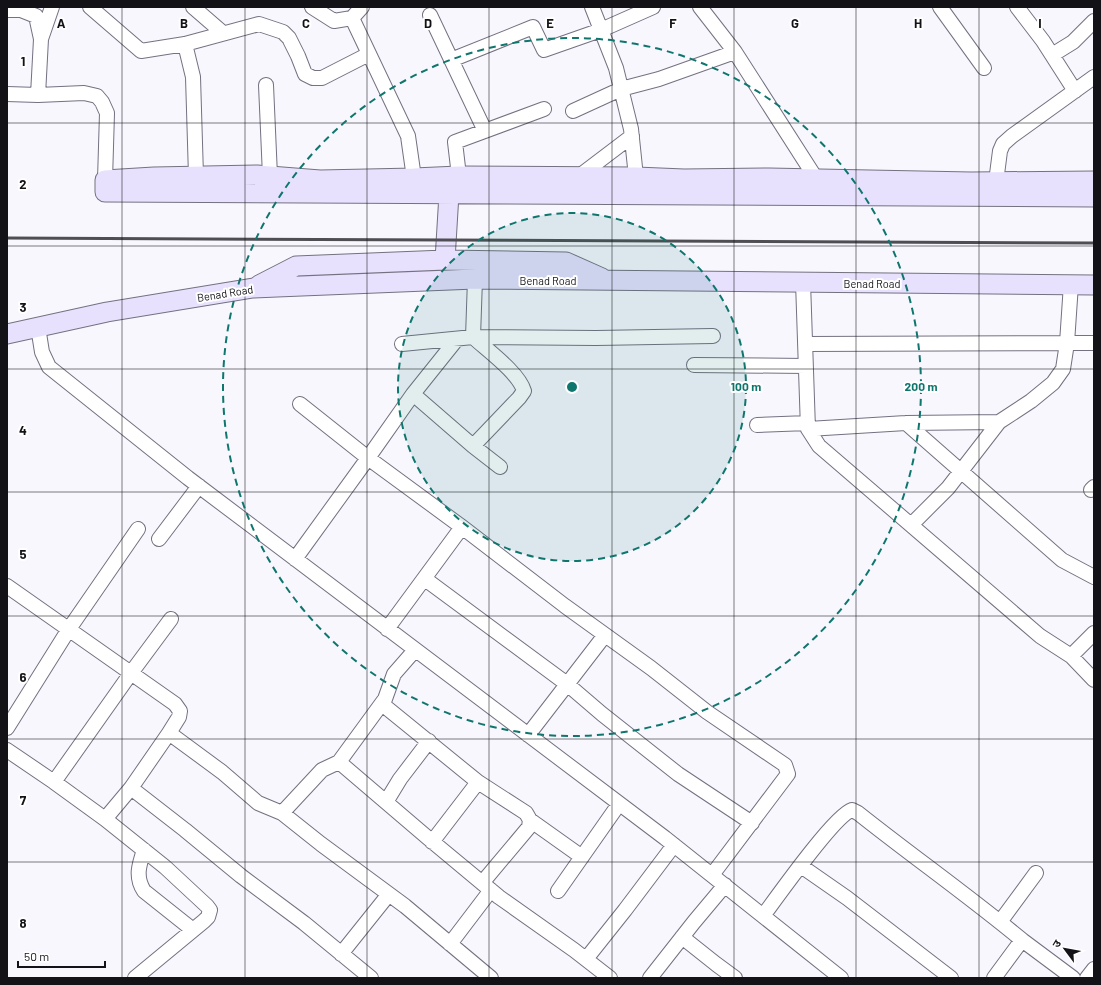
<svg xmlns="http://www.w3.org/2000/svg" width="1101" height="985" font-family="Barlow,'Noto Sans Devanagari',sans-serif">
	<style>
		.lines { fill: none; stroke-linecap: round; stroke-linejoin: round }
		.street-casing { stroke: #747180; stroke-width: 16 }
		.secondary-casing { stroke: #747180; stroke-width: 21 }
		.street { stroke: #fff; stroke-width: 14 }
		.secondary { stroke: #e8e1fe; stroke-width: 19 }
		.rail { stroke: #4f4e53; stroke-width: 3 }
		.grid { fill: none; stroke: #131217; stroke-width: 1; stroke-opacity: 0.55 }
		.ring { fill: none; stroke: #0f766e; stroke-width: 2; stroke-dasharray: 7 5 }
		.labels { text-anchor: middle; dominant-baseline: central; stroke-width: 4; stroke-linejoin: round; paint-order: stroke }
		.street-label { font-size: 11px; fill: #131217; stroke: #fff }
		.grid-label { font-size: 13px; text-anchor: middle; font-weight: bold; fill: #131217; stroke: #fff; stroke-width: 4; stroke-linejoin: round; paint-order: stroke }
		.centre { fill: #0f766e; stroke: #fff; stroke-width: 2 }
		.ring-label { font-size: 12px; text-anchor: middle; font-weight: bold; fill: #0f766e; stroke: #fff; stroke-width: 4; stroke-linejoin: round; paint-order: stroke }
	</style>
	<rect width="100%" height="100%" fill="#f8f7fe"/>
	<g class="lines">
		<defs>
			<path id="street" d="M90,7L141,51L185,44L259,24L283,32L289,38L298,56L305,74L313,78H322L369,54
				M193,7L223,33
				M312,7L334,21L352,18
				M362,7L352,18L408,136L414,178
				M592,7L616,68L631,129L636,177
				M700,7L735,52L817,180V187
				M940,7L984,68
				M1017,7L1043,41L1075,91
				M7,10H21L36,16L41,39L38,95
				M430,15L485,131
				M41,39L52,7
				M185,44L193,77L196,176
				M1052,55L1073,42L1094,21
				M451,60L533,27L544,50L601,30L653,7
				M266,85L270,176
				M7,94L38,95L84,93L97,96L102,102L107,113L105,180
				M573,111L621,89L659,79L735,52
				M459,176L455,142L544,109
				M578,177L632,136
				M996,182L1000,151L1003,144L1012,136L1094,77
				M803,282L808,429
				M1071,284L1067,343H1094
				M38,327L42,352L49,367L188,478L665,838L841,978
				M402,344L473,337L596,338L713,336
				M805,344L1067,343L1063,369L1053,383L1031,401L999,422L948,488L911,525
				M694,365L806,366
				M413,394L473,446L500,467
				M300,404L368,458L462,527L565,606L651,668L707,712L785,765L788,774L712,875
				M999,422L906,423L808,429L819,446L1040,636L1071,656L1094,633
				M906,423L1062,560L1094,577
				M757,425L808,423
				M473,446L519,398L524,391C519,373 487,350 473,337L475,279
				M1091,490L1094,487
				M159,539L199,486
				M295,559L368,458L413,394L457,339
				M425,579L567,684L602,714L678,774L752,823
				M7,586L175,704L180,711L179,717L169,733
				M387,629L462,527
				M1071,656L1094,680
				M382,704L478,782L526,813L530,820L529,827L482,883
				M7,728L69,629L138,529
				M528,735L605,635
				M7,750L54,782L105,819L165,867L207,906L210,910L208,917L204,921L135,978
				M339,762L428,838L499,897L574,950L610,978
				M54,782L131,673L171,619
				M386,802L400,779L429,741
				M282,813L322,770L339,762L385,699L394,674L415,650
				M105,819L131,788
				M530,820L582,857
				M432,842L478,782
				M144,850C139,865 135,877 144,891L193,930
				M801,866L847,898L951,978
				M558,891L619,804
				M763,916C777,897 835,815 852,810L858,813C912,856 969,896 1022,940L994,978
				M1000,922L1036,873
				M682,937L716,964L735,978
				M1022,940L1073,978
				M450,944L491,890
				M341,954L389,894
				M586,959L625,910L674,845
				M371,978L304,923L241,876L185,830L131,788L169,733L222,772L258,803L282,813L321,844L405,906L491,978
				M650,978L694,922L725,885
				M1087,978L1094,969"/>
			<path id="secondary" d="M1094,181L971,182L769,178L684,179L636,177L459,176L414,178L320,180L257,175L154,177L105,180V192L1094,197
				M445,260L449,194
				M259,285L296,266L445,260L566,262L602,278
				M7,334L107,312L253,288L277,287L475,279L1094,285"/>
		</defs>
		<!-- street casing -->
		<use href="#street" class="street-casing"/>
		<!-- secondary casing -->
		<use href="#secondary" class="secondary-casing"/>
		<!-- street -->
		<use href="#street" class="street"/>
		<!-- secondary -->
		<use href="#secondary" class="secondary"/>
		<!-- rail -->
		<path class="rail" d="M7,238L1094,243"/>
	</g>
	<!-- grid -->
	<path class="grid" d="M122,7V978M245,7V978M367,7V978M489,7V978M612,7V978M734,7V978M856,7V978M979,7V978M7,123H1094M7,246H1094M7,369H1094M7,492H1094M7,616H1094M7,739H1094M7,862H1094"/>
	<!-- distance rings -->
	<circle cx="572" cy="387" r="174" fill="#0f766e" fill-opacity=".12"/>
	<g class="ring">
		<circle cx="572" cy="387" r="174"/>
		<circle cx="572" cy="387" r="349"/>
	</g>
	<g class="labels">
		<!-- street labels -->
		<g class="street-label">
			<text x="548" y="280">Benad Road</text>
			<text x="872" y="283">Benad Road</text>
			<text transform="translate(225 293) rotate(-9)">Benad Road</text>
		</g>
	</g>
	<g class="grid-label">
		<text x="61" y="28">A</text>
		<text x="184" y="28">B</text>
		<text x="306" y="28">C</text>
		<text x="428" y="28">D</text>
		<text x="550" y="28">E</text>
		<text x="673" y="28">F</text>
		<text x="795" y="28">G</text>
		<text x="918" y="28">H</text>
		<text x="1040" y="28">I</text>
		<text x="23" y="66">1</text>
		<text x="23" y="189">2</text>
		<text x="23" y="312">3</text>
		<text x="23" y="435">4</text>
		<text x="23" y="559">5</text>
		<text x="23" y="682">6</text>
		<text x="23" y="805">7</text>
		<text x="23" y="928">8</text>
	</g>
	<circle cx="572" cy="387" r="6" class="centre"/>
	<g class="ring-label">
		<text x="746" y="391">100 m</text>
		<text x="921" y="391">200 m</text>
	</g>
	<!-- border -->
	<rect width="1101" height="985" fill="none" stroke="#131217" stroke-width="16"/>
	<!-- north arrow -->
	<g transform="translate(1065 949) rotate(302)" stroke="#ffffff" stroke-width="3" paint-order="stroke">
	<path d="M0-3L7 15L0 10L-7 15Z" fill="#131217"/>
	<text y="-6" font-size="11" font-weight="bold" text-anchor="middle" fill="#131217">उ</text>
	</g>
	<!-- scale -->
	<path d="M18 961v6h87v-6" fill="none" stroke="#131217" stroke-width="2"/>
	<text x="24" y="961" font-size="12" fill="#131217" stroke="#ffffff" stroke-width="3" paint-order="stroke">50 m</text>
</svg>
